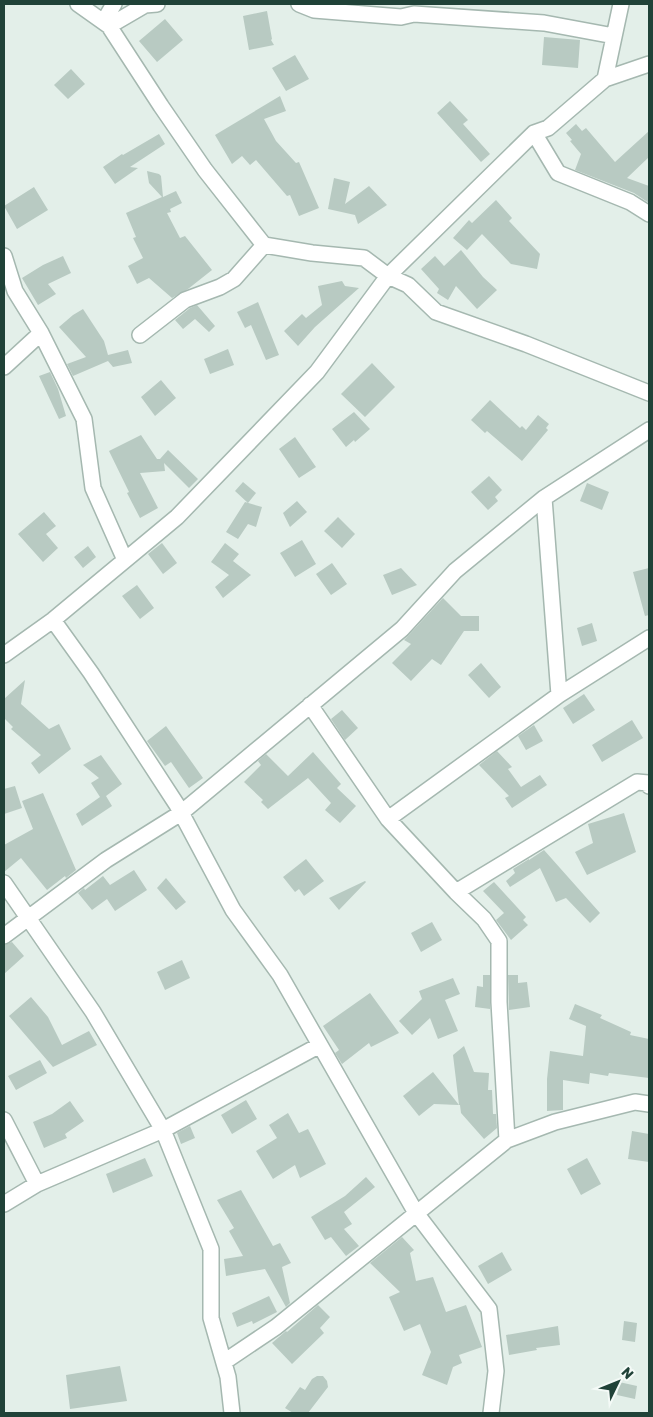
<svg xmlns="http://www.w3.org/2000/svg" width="653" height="1417" font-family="Rubik,sans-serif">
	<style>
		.building { fill: #b8cac2 }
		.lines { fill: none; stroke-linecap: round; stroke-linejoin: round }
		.street-casing { stroke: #a5b8b0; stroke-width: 18 }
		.street { stroke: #fff; stroke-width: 15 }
	</style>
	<rect width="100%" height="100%" fill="#e3efe9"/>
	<!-- building -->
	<path class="building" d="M267,11L272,39L271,40L274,45L249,50L243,16Z
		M165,19L183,40L157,62L139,41Z
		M544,37L580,40L578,68L542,65Z
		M295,55L309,79L286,91L272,68Z
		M71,69L85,84L68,99L54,85Z
		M280,96L286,111L264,119L276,141L296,163L299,162L319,208L299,216L290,195L287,196L256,160L250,165L242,156L232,164L215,135Z
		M450,101L468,120L463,124L490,154L481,162L437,113Z
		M576,124L582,131L586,128L615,162L649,131V157L627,178L649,186V203L634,193L575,170L581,154L570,141L572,140L566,133Z
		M159,134L165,144L130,167L138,168L115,184L103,167L122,154L123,155Z
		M147,171L159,174L161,176L163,197L176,191L182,203L170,209L171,212L167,213L180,238L185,236L212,270L188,289L172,298L149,278L137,284L128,266L143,258L133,238L136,237L126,213L162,197L149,183Z
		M334,178L350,182L345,204L369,186L387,205L358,224L355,215L328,209Z
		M34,187L48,210L17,229L4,206Z
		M496,200L512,218L509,221L540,254L537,269L511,264L482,234L467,250L453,238L469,220L472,223Z
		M461,250L483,277L497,290L477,309L456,286L448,300L437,293L439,289L421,269L435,256L444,266Z
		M63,256L71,273L48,284L56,294L38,305L22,278L43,265Z
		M342,281L345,286L359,288L315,327L298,346L284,331L302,314L306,318L322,305L318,286Z
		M258,302L279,355L266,360L251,325L245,328L237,312Z
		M197,305L215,326L209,332L195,319L183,329L175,320L190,308Z
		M83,309L104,341L108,355L128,350L132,363L113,367L108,361L73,376L67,364L86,357L59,327L73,315Z
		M228,349L234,365L210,374L204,359Z
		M372,363L395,387L365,417L341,394Z
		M50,372L58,389L66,416L59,419L39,376Z
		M161,380L176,398L155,416L141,397Z
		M490,400L520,428L522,426L526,430L538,415L549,424L546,428L548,430L522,461L487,431L485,433L471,420Z
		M354,412L370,429L355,442L354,440L346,447L332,429Z
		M141,435L157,459H160L168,450L198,479L189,488L164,463L165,471L140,473L158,508L140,518L127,493L129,492L109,451Z
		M295,437L316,467L299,478L279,449Z
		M489,476L502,490L495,497L498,501L488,510L471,492Z
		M243,482L256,493L248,503L235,491Z
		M587,483L609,492L602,510L580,501Z
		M297,501L307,512L290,527L283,513Z
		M245,502L262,507L256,527L248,524L238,539L226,532Z
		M44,512L56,526L46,534L58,548L43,562L18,534Z
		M338,517L355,534L342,548L324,531Z
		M302,540L316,564L295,577L280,553Z
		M162,543L177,563L163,574L148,554Z
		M225,543L239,554L233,561L251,575L223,598L215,587L229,575L211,562Z
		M88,546L96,557L83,568L74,557Z
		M332,563L347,584L331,595L316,574Z
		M401,568L417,585L392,595L383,575Z
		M649,568V615L645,616L633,572Z
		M137,585L154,608L140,619L122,596Z
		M443,598L461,616H479V631H464L441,665L432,659L411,681L392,663L411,644L404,640L406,638Z
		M592,623L597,641L582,646L577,628Z
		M481,663L501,687L489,698L468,675Z
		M25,680L21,704L49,729L59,724L71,749L39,774L31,763L41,755L11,729L13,727L4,718V699Z
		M584,694L595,710L573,724L563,708Z
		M342,710L358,728L345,740L331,719Z
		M632,720L643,738L602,762L592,745Z
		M534,725L543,741L526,750L518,736Z
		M166,726L203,778L189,788L171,762L165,766L147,741Z
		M497,751L512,767L508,769L521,787L540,775L547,785L512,808L505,798L509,796L479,765Z
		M313,752L341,784L337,788L356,806L340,823L325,810L331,803L308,778L268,809L261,802L263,800L244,782L261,765L258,761L266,754L288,776Z
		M101,755L122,784L106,796L112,806L82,826L76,814L100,797L91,783L99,778L83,765Z
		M15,786L22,808L4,814V789Z
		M43,793L76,870L66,878L65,876L47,890L21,858L4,872V845L33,829L22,801Z
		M624,813L636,852L587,875L575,852L593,843L588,824Z
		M544,850L600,913L590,923L566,898L556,902L540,868L510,887L506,881L515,873L513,869L529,859V860Z
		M306,859L324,881L304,896L299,889L295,892L283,877Z
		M134,870L147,890L115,911L107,899L92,910L78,893L84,888L85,890L103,876L110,885Z
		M166,878L186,902L176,910L157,888Z
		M365,881L366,882L339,910L329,898Z
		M494,882L526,917L523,920L528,925L511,940L496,920L504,913L483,891Z
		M432,922L442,940L421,952L411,933Z
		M12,942L24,956L4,974V945Z
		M182,960L190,978L165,990L157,972Z
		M483,975H490V1009L475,1007L477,986L483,987Z
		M508,975H518V983L527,982L530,1007L509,1010Z
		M453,978L460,994L445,1000L458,1031L438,1039L430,1018L412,1035L399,1021L422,999L419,991Z
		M370,993L399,1033L371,1047L369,1043L342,1064L335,1053L339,1050L323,1026Z
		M31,997L48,1017L62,1045L89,1031L97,1045L53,1067L9,1016Z
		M575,1004L602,1015L600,1018L631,1032L630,1035L649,1039V1078L609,1073L608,1076L590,1073L589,1084L563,1080V1110L547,1111V1079L550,1051L583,1056L586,1026L569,1019Z
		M464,1046L474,1072L489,1073L488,1090H492L493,1114H496L497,1128L484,1139L461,1113L460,1105L434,1104L419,1116L403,1096L433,1072L459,1105L453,1055Z
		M40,1060L47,1073L16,1090L8,1076Z
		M246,1100L257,1119L232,1134L221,1115Z
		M70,1101L84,1121L65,1134L67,1138L44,1148L33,1122L52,1114Z
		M288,1113L299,1133L308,1129L326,1164L300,1178L295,1165L273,1179L256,1151L277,1138L269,1125Z
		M190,1126L195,1138L181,1144L177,1133Z
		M632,1131L649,1134V1162L628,1159Z
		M145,1158L153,1176L113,1193L106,1174Z
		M587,1158L601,1184L581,1195L567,1169Z
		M366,1177L375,1187L344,1212L352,1224L344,1229L359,1246L346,1256L331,1237L325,1240L311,1217L345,1196Z
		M241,1190L273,1246L280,1243L291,1263L282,1267L290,1303L286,1307L265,1269L226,1276L224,1259L243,1256L229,1231L234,1228L217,1200Z
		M402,1237L414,1250L410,1253L416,1281L433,1277L446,1312L466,1305L482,1347L459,1355L462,1363L453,1367L447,1385L422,1375L431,1352L420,1324L404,1331L389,1297L400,1292L370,1263Z
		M502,1252L512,1270L488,1284L478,1266Z
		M269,1296L277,1312L253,1324L252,1321L237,1327L232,1313Z
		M318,1305L330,1317L320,1328L324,1333L292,1364L272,1343L286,1331L287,1332Z
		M624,1321L637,1323L635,1342L622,1340Z
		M558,1326L560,1345L536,1348L537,1350L509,1355L506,1335Z
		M120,1366L127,1401L70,1409L66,1375Z
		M323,1376L327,1381L328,1387L308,1413H293L285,1408L300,1387L305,1390L312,1379L317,1376Z
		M619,1382L637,1386L635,1399L617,1395Z"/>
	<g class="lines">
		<defs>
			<path id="street" d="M78,4L109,26L161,106L205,170L264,245L312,253L364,258L388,276L408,285L436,312L526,344L649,393
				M299,4L314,10L401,17L414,14L544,23L614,36
				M104,21L114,4
				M109,26L145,5L157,4
				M605,79L649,64
				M534,133L558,173L630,202L649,214
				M4,256L15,291L41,333L84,419L93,488L125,560
				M140,335L185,300L220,287L234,279L264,245
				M4,367L41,333
				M544,498L559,695
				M53,620L91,673L177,805L233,910L280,975L416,1213L489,1309L496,1371L491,1413
				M4,655L53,620L177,517L317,372L388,276L534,133L548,128L605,79L621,4
				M388,819L559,695L649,638
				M4,883L93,1012L163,1130L211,1249V1318L228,1377L232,1413
				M456,892L637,782L648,783L649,786
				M4,936L106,860L181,813L402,629L455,571L544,498L649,430
				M4,1120L37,1184
				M507,1140L555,1122L635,1102L649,1104
				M4,1204L37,1184L163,1130L320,1045
				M224,1362L276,1327L507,1140L499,1002V941L484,919L456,892L388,819L310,705"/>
		</defs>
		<!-- street casing -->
		<use href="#street" class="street-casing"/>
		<!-- street -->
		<use href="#street" class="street"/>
	</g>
	<!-- border -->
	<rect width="653" height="1417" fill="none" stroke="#204238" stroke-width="10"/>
	<!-- north arrow -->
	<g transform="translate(618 1382) rotate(47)" stroke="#f4faf7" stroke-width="4" paint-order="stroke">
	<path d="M0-4L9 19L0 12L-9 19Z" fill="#204238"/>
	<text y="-8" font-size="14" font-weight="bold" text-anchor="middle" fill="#204238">N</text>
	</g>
</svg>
